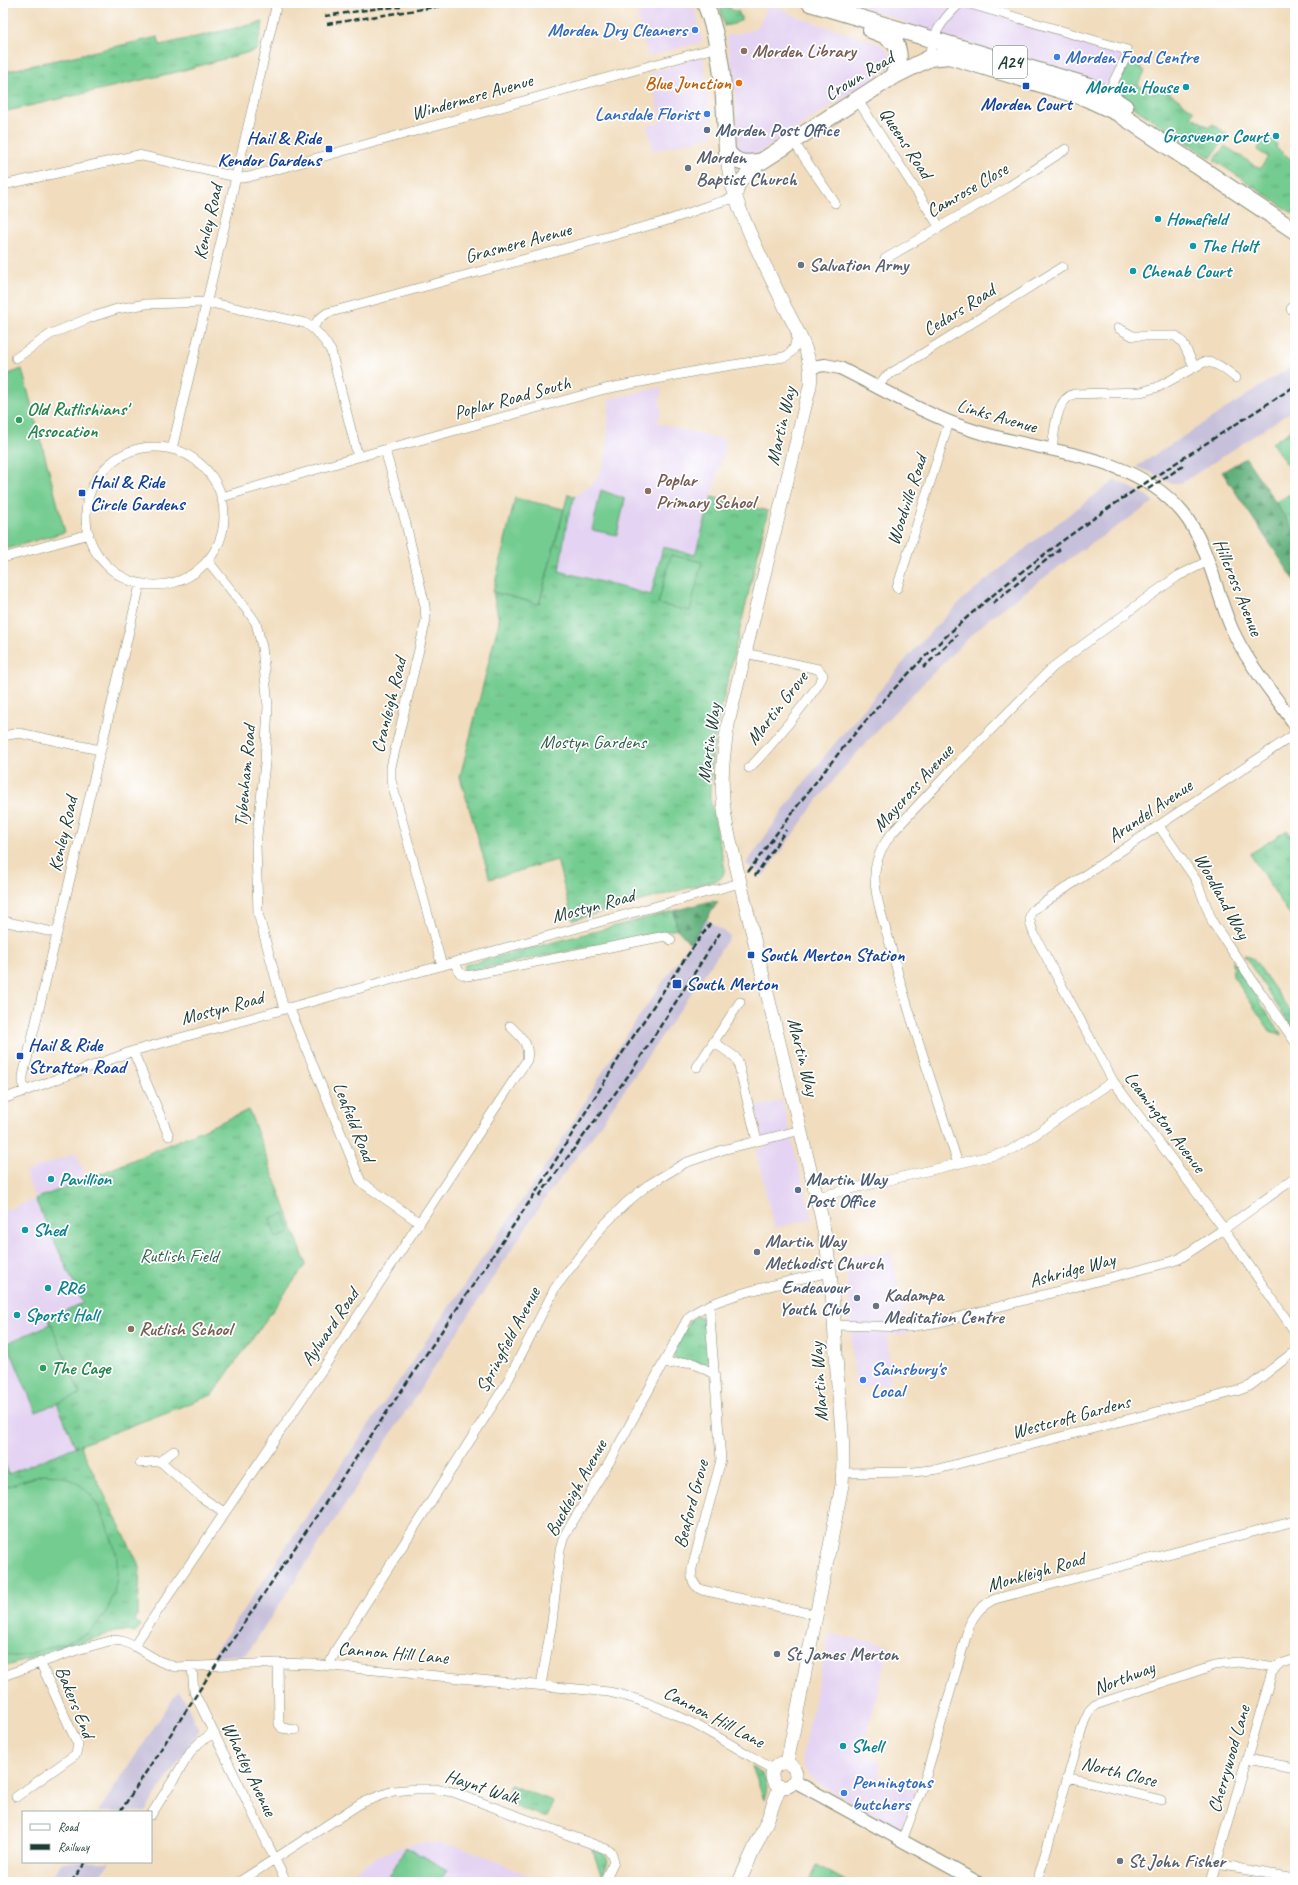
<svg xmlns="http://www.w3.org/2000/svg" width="1298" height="1885" font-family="Caveat,sans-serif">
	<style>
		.built { fill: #e4d3f2 }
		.industrial { fill: #c6c0da }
		.grass { fill: url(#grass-tufts); stroke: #4a8462 }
		.forest { fill: url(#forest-firs); stroke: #407658 }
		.garden { fill: #75cc91; stroke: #4a8462 }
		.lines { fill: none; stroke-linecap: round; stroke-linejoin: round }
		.minor-casing { stroke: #888d79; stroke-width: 10 }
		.tertiary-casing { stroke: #888d79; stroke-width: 14 }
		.secondary-casing { stroke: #888d79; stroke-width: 14 }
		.trunk-casing { stroke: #888d79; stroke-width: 18 }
		.minor { stroke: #fff; stroke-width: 9 }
		.tertiary { stroke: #fff; stroke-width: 12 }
		.secondary { stroke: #fff; stroke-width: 13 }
		.trunk { stroke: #fff; stroke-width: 16 }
		.rail { stroke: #1f3d34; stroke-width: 2.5; stroke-dasharray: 6 3; stroke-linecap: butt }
		.shop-dot { fill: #3f7fe0; stroke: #fff; stroke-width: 1.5 }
		.education-dot { fill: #8d6e63; stroke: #fff; stroke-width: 1.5 }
		.food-dot { fill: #e8710a; stroke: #fff; stroke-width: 1.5 }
		.transit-dot { fill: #1a4fb4; stroke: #fff; stroke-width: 1.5 }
		.culture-dot { fill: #0f9aa8; stroke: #fff; stroke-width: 1.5 }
		.service-dot { fill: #5c6f8a; stroke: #fff; stroke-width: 1.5 }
		.worship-dot { fill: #6b7280; stroke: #fff; stroke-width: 1.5 }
		.leisure-dot { fill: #2e9e5b; stroke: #fff; stroke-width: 1.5 }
		.labels { text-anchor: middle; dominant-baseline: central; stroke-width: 3.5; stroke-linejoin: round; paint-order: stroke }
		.shield { fill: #fff; stroke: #627771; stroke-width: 1 }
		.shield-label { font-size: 18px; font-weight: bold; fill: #1f3d34 }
		.shop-label { font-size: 19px; font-weight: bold; fill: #366cbe; stroke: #fff; text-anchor: start }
		.education-label { font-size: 19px; font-weight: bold; fill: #785e54; stroke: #fff; text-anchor: start }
		.street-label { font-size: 19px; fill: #1f3d34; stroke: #fff }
		.food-label { font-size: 19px; font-weight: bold; fill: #c56008; stroke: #fff; text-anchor: end }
		.culture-label { font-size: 19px; font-weight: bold; fill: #0d838f; stroke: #fff; text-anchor: start }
		.transit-label { font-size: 19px; font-weight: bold; fill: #164399; stroke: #fff; text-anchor: start }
		.service-label { font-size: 19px; font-weight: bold; fill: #4e5e75; stroke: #fff; text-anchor: start }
		.worship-label { font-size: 19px; font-weight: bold; fill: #5b616d; stroke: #fff; text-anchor: start }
		.leisure-label { font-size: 19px; font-weight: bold; fill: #27864d; stroke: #fff; text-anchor: start }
		.park-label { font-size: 19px; fill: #34614b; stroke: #fff }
	</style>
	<defs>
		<pattern id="grass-tufts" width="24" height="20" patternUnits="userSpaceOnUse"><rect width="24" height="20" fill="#75cc91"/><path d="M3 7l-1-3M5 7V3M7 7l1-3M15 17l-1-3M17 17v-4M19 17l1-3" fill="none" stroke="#5fa777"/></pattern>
		<pattern id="forest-firs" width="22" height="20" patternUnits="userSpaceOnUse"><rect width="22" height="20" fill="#60b07b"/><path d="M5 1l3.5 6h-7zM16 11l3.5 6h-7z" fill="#4f9066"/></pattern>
	</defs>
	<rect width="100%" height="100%" fill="#fff"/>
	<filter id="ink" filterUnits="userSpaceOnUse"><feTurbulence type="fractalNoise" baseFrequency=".025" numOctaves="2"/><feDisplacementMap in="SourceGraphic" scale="8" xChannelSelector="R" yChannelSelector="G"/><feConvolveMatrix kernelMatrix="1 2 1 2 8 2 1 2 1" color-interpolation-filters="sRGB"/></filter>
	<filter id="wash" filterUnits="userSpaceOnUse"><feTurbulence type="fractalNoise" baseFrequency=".012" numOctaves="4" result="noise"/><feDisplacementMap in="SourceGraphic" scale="16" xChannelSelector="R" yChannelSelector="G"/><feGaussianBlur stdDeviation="0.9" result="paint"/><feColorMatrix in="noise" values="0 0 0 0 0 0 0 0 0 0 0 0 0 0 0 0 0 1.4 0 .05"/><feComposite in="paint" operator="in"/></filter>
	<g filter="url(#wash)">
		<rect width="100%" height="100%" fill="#f1ddbe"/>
		<!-- built -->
		<path class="built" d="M637,3H693L703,42L648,56L637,17L641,16Z
			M770,3L800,18L880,44L889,51L890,64L886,70L760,152L748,155L743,153L738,147L734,76L726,36L753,30L758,26Z
			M852,3H962L1126,52L1109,85L937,34Z
			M703,56L713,136L653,151L647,126L661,122L650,73Z
			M662,387L659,405L662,407L658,423L727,441L695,555L663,547L651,595L559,571L567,521L572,502L579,493L591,485L596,480L605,461L607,443L609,399Z
			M782,1100L812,1219L774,1228L756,1151L765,1148L755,1107Z
			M249,1110L306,1264L212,1395L80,1445L3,1476V1211L35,1199L25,1172L76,1153L87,1180Z
			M892,1254L905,1316L906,1335H887L891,1384L855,1387L845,1256Z
			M829,1634L890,1645L862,1752L881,1763L878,1775L915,1791L901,1830L818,1783L809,1775L803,1765L802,1754Z
			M418,1843H438L460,1847L484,1855L538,1880L536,1882H351L347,1876L381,1855L398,1848Z"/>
		<!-- industrial -->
		<path class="industrial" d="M1295,364V409L1182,483H1170L1150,472L1136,467Z
			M1115,480L1146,495L1154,502L1080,551L990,618L958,648L883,724L848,763L819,798L763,876L746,864L787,805L831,748L919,644L964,598L1038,538Z
			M706,919L730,936L715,959L592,1137L546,1197L247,1654L211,1657L554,1153L613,1055Z
			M178,1691L184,1698L194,1721L200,1729L145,1812H98Z
			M63,1862H110L94,1882H48Z"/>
		<!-- grass -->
		<path class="grass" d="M719,3H728L731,10L738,11L741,17V20L734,24L724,26Z
			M263,22L257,50L177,72L3,112V72L158,37L160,45Z
			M1130,60L1145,71L1138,85L1155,94L1160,86L1194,111L1191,116L1209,127L1213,124L1227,134L1211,158L1113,94Z
			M1266,136L1277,144L1276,148L1295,162V215L1214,160L1225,146L1260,169L1268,157L1257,150Z
			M1295,428V477L1272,443Z
			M1295,491V534L1275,503Z
			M568,494L575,496L567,521L559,571L651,595L663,547L695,555L712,497L768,511L716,730L711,764L710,798L725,869L723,875L720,879L573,920L557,860L490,879L460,777L499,621L493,592L539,604Z
			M1287,830L1295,842V923L1250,854Z
			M674,911L677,929L470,971L464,969L463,967L465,965Z
			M1243,954L1254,959L1292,1014L1293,1029Z
			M1232,961L1282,1035L1270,1031L1233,976Z
			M249,1110L306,1264L212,1395L80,1445L140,1567L138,1612L135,1621L141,1625L135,1633L126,1631L115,1632L10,1665H4L3,1460L9,1474L77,1446H75L57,1403L80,1393L48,1318L83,1303L35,1199L86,1180Z
			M696,1316L706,1318L710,1360L706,1364L675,1359L673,1352L689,1322Z
			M752,1766C766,1774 770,1785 764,1800Z
			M510,1785L553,1801L547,1818L504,1802Z
			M592,1849C612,1856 610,1859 602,1877Z
			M817,1865L847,1882H809Z"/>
		<!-- forest -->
		<path class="forest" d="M1246,458L1295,532V581L1222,472Z
			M711,901L718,902L690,943L677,929L674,911Z"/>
		<!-- garden -->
		<path class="garden" d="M22,369L65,532L3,550V376Z
			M601,490L625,499L617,535L592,530Z
			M515,498L564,509L539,604L493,592Z
			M671,555L702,562L690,611L658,604Z
			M284,1214L290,1233L276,1238L270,1218Z
			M51,1324L80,1394L36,1412L7,1343Z
			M43,1474C92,1475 102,1511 116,1552C121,1581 111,1619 84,1635C73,1642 56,1645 44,1649C31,1653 15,1661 3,1652V1488Z
			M406,1847L447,1870L440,1882H386Z"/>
	</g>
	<g filter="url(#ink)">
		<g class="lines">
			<defs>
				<path id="minor" d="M967,3L1127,50V55L1107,95
					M930,58C929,37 945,17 960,3
					M857,99L939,226
					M793,141L835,203
					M3,185L138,155L241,178L249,177L718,47
					M885,259L1010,186L1066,149
					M1291,309L1295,304
					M313,327L319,319L327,313L662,222C687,215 712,202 736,198
					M1118,328L1133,336H1176L1183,343L1194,366
					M16,358L51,334L89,318L117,309L146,304L207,302L305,323C317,330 324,339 331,351L358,457
					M878,387L885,377L1062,267
					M86 516a69 69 0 1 1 138 0a69 69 0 1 1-138 0Z
					M1052,448C1055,431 1055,400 1074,394L1141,392L1158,387L1204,362C1216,361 1227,371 1236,378
					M172,449L277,3
					M385,450L406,524L425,606L426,620L391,767V780L442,966
					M222,497L358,457L605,389L707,369L784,357C796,352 796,342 797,331
					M3,558L89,534
					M208,561L250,614L256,623L262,647L268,706L265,763L256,845L258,913L284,1009
					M897,588L949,422
					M745,653L818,669L823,675C822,685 760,759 749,768
					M1295,734L1033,910C1027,917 1031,925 1034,934L1113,1081L1224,1229L1295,1332
					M3,736L19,733L100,750
					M1159,826L1196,880L1213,923L1295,1042
					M3,921L57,933
					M454,962L460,973L467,976L665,936L671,940
					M289,1007L361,1182L420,1223
					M714,1042L735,1057L738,1062L757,1141
					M133,1051L169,1136
					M697,1067L740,1002
					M25,1091L23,1084V1076L140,585
					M3,1099L133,1051L740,883
					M958,1164C935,1091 909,1018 890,944C884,922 874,896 875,873C876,857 883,844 893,832L950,771L1053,667L1151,595L1178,576L1208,561
					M817,1197L1007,1152L1023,1143L1113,1081
					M709,1305L721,1460L692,1568C691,1578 692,1585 702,1590L817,1615
					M834,1325L909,1327L940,1322L1170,1262L1179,1259L1224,1229L1295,1178
					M663,1364L691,1362L714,1374
					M160,1461L201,1497L224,1512
					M140,1463L160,1461L174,1451
					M843,1473L914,1472L938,1469L1237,1391L1250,1386L1295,1351
					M134,1646L326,1364L527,1060C530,1043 521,1037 510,1026
					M278,1663L279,1724L282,1728L295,1730
					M329,1665L337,1648L505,1386L555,1288L602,1227L626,1203L648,1185L685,1163L722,1150L801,1130
					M192,1667L194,1692L286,1882
					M3,1676L77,1650L113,1640L122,1641L134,1646L159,1661L175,1667L278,1663L311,1664L609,1692C668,1704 723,1740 774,1770
					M541,1685L552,1622L560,1550L564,1536L610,1461L688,1318C708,1297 799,1279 830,1272
					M1247,1759L1295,1768
					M1067,1777L1161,1800
					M16,1797L76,1754L78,1745L40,1662
					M151,1815L192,1750L200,1742L213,1733
					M902,1841L926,1776L969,1626C975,1613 982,1605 995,1599L1295,1521
					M1216,1865L1295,1878
					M239,1882L361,1803L393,1791L416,1789H434L453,1792L606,1849L611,1852L614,1861L604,1882
					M1037,1882L1084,1722L1089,1711L1095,1705L1215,1665L1238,1662L1275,1668
					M1211,1882L1272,1672L1280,1664L1295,1659"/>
				<path id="tertiary" d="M811,367L825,365L840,368C882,389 924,414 969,429C1040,454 1130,450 1182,512C1209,544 1215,591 1232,629C1247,663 1274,694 1295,725
					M794,1781L977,1882"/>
				<path id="secondary" d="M727,151C727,197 765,264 785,307C798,332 814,357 810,386L729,719C722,760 719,787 727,828L821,1215C832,1267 834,1320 837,1373C840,1410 845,1448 842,1485L787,1763
					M736,196C737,178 750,173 762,161
					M772 1775a12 12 0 1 1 24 0a12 12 0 1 1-24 0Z
					M739,1882L767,1821L780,1786"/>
				<path id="trunk" d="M705,3C724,49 724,102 727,151C735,165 748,164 762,161L892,77L930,58L949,56L1086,98L1118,113L1295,231
					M810,3L1089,86L1107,95L1125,107
					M871,30L884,35L896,44C901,57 899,65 892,77"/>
			</defs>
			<!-- minor casing -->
			<use href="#minor" class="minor-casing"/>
			<!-- tertiary casing -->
			<use href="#tertiary" class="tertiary-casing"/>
			<!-- secondary casing -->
			<use href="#secondary" class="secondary-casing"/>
			<!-- trunk casing -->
			<use href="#trunk" class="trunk-casing"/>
			<!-- minor -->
			<use href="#minor" class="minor"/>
			<!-- tertiary -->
			<use href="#tertiary" class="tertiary"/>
			<!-- secondary -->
			<use href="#secondary" class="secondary"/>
			<!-- trunk -->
			<use href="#trunk" class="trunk"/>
			<!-- rail -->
			<path class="rail" d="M325,16L380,8L401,7
				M327,24L460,3
				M1148,489L1183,466
				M993,603L1060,549
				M923,668L957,635
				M748,872C807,792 866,713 938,644C1045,542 1172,466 1295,386
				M755,876L786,830
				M539,1196L631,1072L720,933
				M120,1812L221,1657L536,1192L621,1055L682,963L710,924
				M71,1882L86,1862"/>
		</g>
	</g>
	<!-- markers -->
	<g class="shop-dot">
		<circle cx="695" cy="30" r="4"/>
		<circle cx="1057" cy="57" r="4"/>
		<circle cx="707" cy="114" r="4"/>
		<circle cx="863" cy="1380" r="4"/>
		<circle cx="844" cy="1793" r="4"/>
	</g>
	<g class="education-dot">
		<circle cx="744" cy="51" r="4"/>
		<circle cx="648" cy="491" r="4"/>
		<circle cx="131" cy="1329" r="4"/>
	</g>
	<circle class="food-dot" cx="739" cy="83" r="4"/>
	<g class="transit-dot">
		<rect x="1022" y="82" width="8" height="8" rx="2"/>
		<rect x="325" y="145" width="8" height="8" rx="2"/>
		<rect x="78" y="489" width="8" height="8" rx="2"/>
		<rect x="747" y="951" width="8" height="8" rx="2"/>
		<rect x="672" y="979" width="10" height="10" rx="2"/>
		<rect x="16" y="1052" width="8" height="8" rx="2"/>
	</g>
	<g class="culture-dot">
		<circle cx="1186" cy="87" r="4"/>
		<circle cx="1276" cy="136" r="4"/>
		<circle cx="1158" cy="219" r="4"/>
		<circle cx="1193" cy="246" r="4"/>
		<circle cx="1133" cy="271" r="4"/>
		<circle cx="51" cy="1179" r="4"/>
		<circle cx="25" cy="1230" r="4"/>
		<circle cx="48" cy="1288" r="4"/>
		<circle cx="17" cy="1315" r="4"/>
		<circle cx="843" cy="1746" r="4"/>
	</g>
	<g class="service-dot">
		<circle cx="707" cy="130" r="4"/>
		<circle cx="798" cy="1190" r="4"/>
		<circle cx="857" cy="1298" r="4"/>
	</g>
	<g class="worship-dot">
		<circle cx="688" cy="168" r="4"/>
		<circle cx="801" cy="265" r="4"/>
		<circle cx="757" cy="1252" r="4"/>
		<circle cx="876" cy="1306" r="4"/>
		<circle cx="777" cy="1654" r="4"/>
		<circle cx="1120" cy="1861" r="4"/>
	</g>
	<g class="leisure-dot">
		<circle cx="19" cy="420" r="4"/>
		<circle cx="43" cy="1368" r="4"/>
	</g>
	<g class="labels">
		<!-- shield labels -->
		<rect class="shield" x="993" y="46" width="34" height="32" rx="3"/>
		<g class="shield-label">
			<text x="1010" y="62">A24</text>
		</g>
		<!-- shop labels -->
		<g class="shop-label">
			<text x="687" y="30" text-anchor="end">Morden Dry Cleaners</text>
			<text x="1065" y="57">Morden Food Centre</text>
			<text x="699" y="114" text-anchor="end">Lansdale Florist</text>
			<text x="871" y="1369">Sainsbury's<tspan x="871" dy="22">Local</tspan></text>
			<text x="852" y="1782">Penningtons<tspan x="852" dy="22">butchers</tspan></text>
		</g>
		<!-- education labels -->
		<g class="education-label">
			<text x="752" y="51">Morden Library</text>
			<text x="656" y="480">Poplar<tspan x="656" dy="22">Primary School</tspan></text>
			<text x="139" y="1329">Rutlish School</text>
		</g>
		<!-- street labels -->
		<g class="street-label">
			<text transform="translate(859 76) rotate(-31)">Crown Road</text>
			<text transform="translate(472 97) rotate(-16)">Windermere Avenue</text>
			<text transform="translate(906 143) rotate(57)">Queens Road</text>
			<text transform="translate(967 190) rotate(-30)">Camrose Close</text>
			<text transform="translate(208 222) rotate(-77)">Kenley Road</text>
			<text transform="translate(518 243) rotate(-15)">Grasmere Avenue</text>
			<text transform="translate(959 310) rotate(-32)">Cedars Road</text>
			<text transform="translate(512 398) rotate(-15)">Poplar Road South</text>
			<text transform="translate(997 416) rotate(16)">Links Avenue</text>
			<text transform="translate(781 426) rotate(-77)">Martin Way</text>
			<text transform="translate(907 500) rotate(-72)">Woodville Road</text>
			<text transform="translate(1238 587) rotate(68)">Hillcross Avenue</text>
			<text transform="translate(389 705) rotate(-76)">Cranleigh Road</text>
			<text transform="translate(777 708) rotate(-52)">Martin Grove</text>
			<text transform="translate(709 743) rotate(-82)">Martin Way</text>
			<text transform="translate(245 776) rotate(-85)">Tybenham Road</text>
			<text transform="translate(913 788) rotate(-48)">Maycross Avenue</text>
			<text transform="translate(1150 811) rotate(-34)">Arundel Avenue</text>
			<text transform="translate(63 834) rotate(-77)">Kenley Road</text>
			<text transform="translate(1222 896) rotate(61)">Woodland Way</text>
			<text transform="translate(593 906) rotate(-15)">Mostyn Road</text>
			<text transform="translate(222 1008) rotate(-15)">Mostyn Road</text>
			<text transform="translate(803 1057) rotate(76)">Martin Way</text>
			<text transform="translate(354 1122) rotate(68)">Leafield Road</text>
			<text transform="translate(1165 1122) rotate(53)">Leamington Avenue</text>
			<text transform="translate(1072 1270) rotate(-15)">Ashridge Way</text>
			<text transform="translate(330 1327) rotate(-56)">Aylward Road</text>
			<text transform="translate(508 1340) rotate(-62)">Springfield Avenue</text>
			<text transform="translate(819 1382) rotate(-94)">Martin Way</text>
			<text transform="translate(1071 1417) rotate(-15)">Westcroft Gardens</text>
			<text transform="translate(576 1488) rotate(-61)">Buckleigh Avenue</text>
			<text transform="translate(691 1504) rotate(-75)">Beaford Grove</text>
			<text transform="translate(1036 1572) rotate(-16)">Monkleigh Road</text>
			<text transform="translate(393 1653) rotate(5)">Cannon Hill Lane</text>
			<text transform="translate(1124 1678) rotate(-21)">Northway</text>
			<text transform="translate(75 1702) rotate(68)">Bakers End</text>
			<text transform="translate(714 1717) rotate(28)">Cannon Hill Lane</text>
			<text transform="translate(1229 1759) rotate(-74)">Cherrywood Lane</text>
			<text transform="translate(249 1769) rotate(64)">Whatley Avenue</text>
			<text transform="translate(1119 1772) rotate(14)">North Close</text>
			<text transform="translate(482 1787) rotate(18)">Haynt Walk</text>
		</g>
		<!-- food labels -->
		<g class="food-label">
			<text x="731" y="83">Blue Junction</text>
		</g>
		<!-- culture labels -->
		<g class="culture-label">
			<text x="1178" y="87" text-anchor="end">Morden House</text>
			<text x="1268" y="136" text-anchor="end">Grosvenor Court</text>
			<text x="1166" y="219">Homefield</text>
			<text x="1201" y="246">The Holt</text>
			<text x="1141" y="271">Chenab Court</text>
			<text x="59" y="1179">Pavillion</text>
			<text x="33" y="1230">Shed</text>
			<text x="56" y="1288">RR6</text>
			<text x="25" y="1315">Sports Hall</text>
			<text x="851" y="1746">Shell</text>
		</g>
		<!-- transit labels -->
		<g class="transit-label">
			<text x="1026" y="104" text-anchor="middle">Morden Court</text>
			<text x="321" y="138" text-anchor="end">Hail &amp; Ride<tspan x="321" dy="22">Kendor Gardens</tspan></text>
			<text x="90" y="482">Hail &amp; Ride<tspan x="90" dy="22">Circle Gardens</tspan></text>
			<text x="759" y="955">South Merton Station</text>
			<text x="686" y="984">South Merton</text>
			<text x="28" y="1045">Hail &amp; Ride<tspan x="28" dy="22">Stratton Road</tspan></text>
		</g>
		<!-- service labels -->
		<g class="service-label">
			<text x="715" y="130">Morden Post Office</text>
			<text x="806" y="1179">Martin Way<tspan x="806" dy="22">Post Office</tspan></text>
			<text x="849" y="1287" text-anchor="end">Endeavour<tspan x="849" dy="22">Youth Club</tspan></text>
		</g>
		<!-- worship labels -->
		<g class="worship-label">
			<text x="696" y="157">Morden<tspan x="696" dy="22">Baptist Church</tspan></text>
			<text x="809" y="265">Salvation Army</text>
			<text x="765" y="1241">Martin Way<tspan x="765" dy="22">Methodist Church</tspan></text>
			<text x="884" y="1295">Kadampa<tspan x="884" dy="22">Meditation Centre</tspan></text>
			<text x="785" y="1654">St James Merton</text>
			<text x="1128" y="1861">St John Fisher</text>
		</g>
		<!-- leisure labels -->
		<g class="leisure-label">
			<text x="27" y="409">Old Rutlishians'<tspan x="27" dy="22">Assocation</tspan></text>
			<text x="51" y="1368">The Cage</text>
		</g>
		<!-- park labels -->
		<g class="park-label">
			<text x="593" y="742">Mostyn Gardens</text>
			<text x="179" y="1256">Rutlish Field</text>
		</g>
	</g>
	<!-- margin -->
	<rect width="1298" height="1885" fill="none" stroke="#fff" stroke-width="16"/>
	<!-- legend -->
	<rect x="22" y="1811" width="130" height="52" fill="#ffffff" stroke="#a5b1ae"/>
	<rect x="30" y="1824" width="20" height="6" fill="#ffffff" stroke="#a5b1ae"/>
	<text x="58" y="1831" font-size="12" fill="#1f3d34">Road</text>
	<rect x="30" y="1844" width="20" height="6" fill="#1f3d34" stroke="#a5b1ae"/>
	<text x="58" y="1851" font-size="12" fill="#1f3d34">Railway</text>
</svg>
